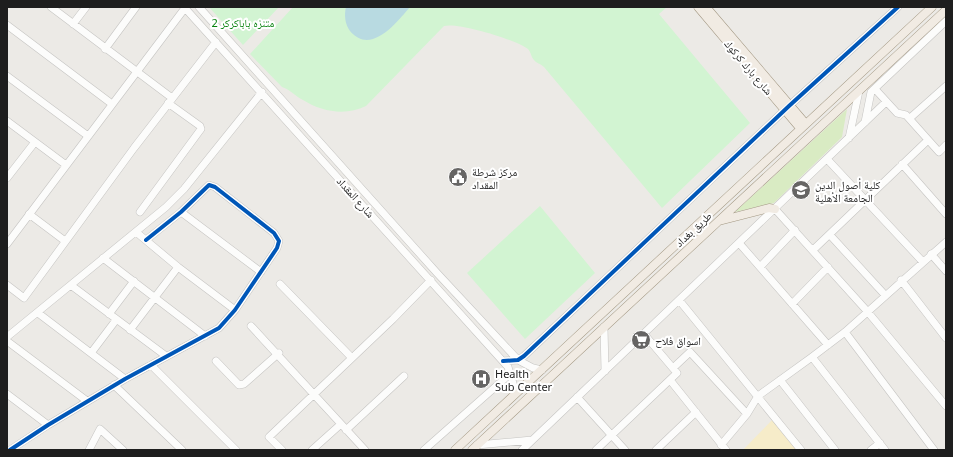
<svg xmlns="http://www.w3.org/2000/svg" width="953" height="457" font-family="'Noto Sans','Noto Naskh Arabic',sans-serif">
	<style>
		.grass { fill: #d9ebc3 }
		.sand { fill: #f6ecc9 }
		.park { fill: #d2f4d2 }
		.water { fill: #b8dae1 }
		.lines { fill: none; stroke-linecap: round; stroke-linejoin: round }
		.minor-casing { stroke: #c5c4c2; stroke-width: 8 }
		.major-casing { stroke: #a29782; stroke-width: 9 }
		.minor { stroke: #fcfcfb; stroke-width: 7 }
		.major { stroke: #f1ebe3; stroke-width: 8 }
		.cycleway-casing { stroke: #fff; stroke-width: 6 }
		.cycleway { stroke: #0057b8; stroke-width: 4 }
		.labels { text-anchor: middle; dominant-baseline: central; stroke-width: 4; stroke-linejoin: round; paint-order: stroke }
		.park-label { font-size: 11px; fill: #06820d; stroke: #fff }
		.street-label { font-size: 11px; fill: #1e1e1e; stroke: #fff }
		.poi-label { font-size: 11px; fill: #1e1e1e; stroke: #fff; text-anchor: start }
	</style>
	<rect width="100%" height="100%" fill="#eceae6"/>
	<!-- grass -->
	<path class="grass" d="M847,109L842,137L774,203L735,212Z"/>
	<!-- sand -->
	<path class="sand" d="M774,418L798,450H743Z"/>
	<!-- park -->
	<path class="park" d="M209,7H279L243,45Z
		M293,7H667L659,14L750,123L662,208L544,67C541,64 536,63 534,60C531,57 531,52 528,49C517,40 458,22 444,26L366,106C346,116 322,112 303,100C295,96 291,90 282,87L250,54Z
		M540,206L595,273L525,339L467,273Z"/>
	<!-- water -->
	<path class="water" d="M346,7H410C397,22 371,56 350,31C345,24 344,15 346,7Z"/>
	<g class="lines">
		<defs>
			<path id="minor" d="M51,7L172,98
				M184,7L508,367L516,393
				M199,7L437,273L518,360L533,368L542,370
				M73,24L86,7
				M7,25L112,104
				M105,49L136,7
				M7,76L88,136
				M875,89L897,113L906,115L939,152L946,145
				M910,118L946,86
				M7,121L66,165
				M865,122L871,92L946,21
				M849,138L859,91
				M827,159L923,262
				M902,164L946,214
				M7,178L35,142
				M775,209L867,311L946,406
				M140,212L201,129L200,126L168,103
				M181,212L261,272
				M29,214L65,241
				M136,232L178,267L235,310
				M830,235L885,295
				M739,243L828,345
				M7,244L185,8
				M813,250L928,140
				M931,254L946,271
				M103,258L205,336
				M760,267L795,230
				M901,280L946,338
				M280,284L352,358
				M7,285L24,298L134,148L216,42
				M72,286L166,356
				M679,300L801,450
				M792,304L828,267
				M38,313L125,379
				M109,314L134,281
				M251,326L365,450
				M604,327L605,371
				M130,330L178,267
				M845,332L934,450
				M7,337L166,207L184,189L262,92
				M7,341L87,401
				M91,353L116,320
				M812,357L845,332L946,242
				M216,361L239,385L244,384L279,353
				M503,361L518,360L524,356L789,106L898,7
				M151,365L236,450
				M673,368L690,352L747,414
				M670,380L726,450
				M780,380L835,450
				M114,385L182,450
				M7,394L48,425
				M577,397L625,450
				M346,430L404,376
				M477,445L532,440
				M721,445L747,414L758,396L812,357L885,450
				M10,450L48,425L125,379L219,328L235,310L277,248L279,241L274,233L215,187L209,185L181,212L146,240
				M89,450L100,429L123,450
				M282,450L269,437L393,319L431,280
				M312,450L341,424
				M424,450L511,373
				M522,450L886,102
				M596,450L677,373L644,334
				M656,450L696,412
				M871,450L880,443"/>
			<path id="major" d="M698,7L800,128
				M706,7L805,123
				M719,221L769,208L775,209
				M455,450L932,7
				M472,450L946,10"/>
		</defs>
		<!-- minor casing -->
		<use href="#minor" class="minor-casing"/>
		<!-- major casing -->
		<use href="#major" class="major-casing"/>
		<!-- minor -->
		<use href="#minor" class="minor"/>
		<!-- major -->
		<use href="#major" class="major"/>
		<defs>
			<path id="cycleway" d="M503,361L518,360L524,356L789,106L898,7
				M10,450L48,425L125,379L219,328L235,310L277,248L279,241L274,233L215,187L209,185L181,212L146,240"/>
		</defs>
		<!-- cycleway casing -->
		<use href="#cycleway" class="cycleway-casing"/>
		<!-- cycleway -->
		<use href="#cycleway" class="cycleway"/>
	</g>
	<!-- icons -->
	<defs>
		<symbol id="civic-disc" viewBox="-11 -11 22 22"><circle r="9.5" fill="#666564" stroke="#fff"/><path d="M-.6-6.5H3V-4.5H.6V-3L4-1V1h2V6H-6V1h2V-1L-.6-3ZM-1.2 2.5V6h2.4V2.5Z" fill="#fff"/></symbol>
		<symbol id="university-disc" viewBox="-11 -11 22 22"><circle r="9.5" fill="#666564" stroke="#fff"/><path d="M0-5L7-2L0 1L-7-2ZM-4 1L0 2.5L4 1V4Q0 6-4 4Z" fill="#fff"/></symbol>
		<symbol id="supermarket-disc" viewBox="-11 -11 22 22"><circle r="9.5" fill="#666564" stroke="#fff"/><path d="M-6-5.5h2.5l.6 2H6L4.5 2H-2.5L-4.4-4H-6ZM-1.5 3.2a1.3 1.3 0 1 0 .1 0ZM3 3.2a1.3 1.3 0 1 0 .1 0Z" fill="#fff"/></symbol>
		<symbol id="hospital-disc" viewBox="-11 -11 22 22"><circle r="9.5" fill="#666564" stroke="#fff"/><path d="M-5-5h3v3.5h4V-5h3V5h-3V1.5h-4V5h-3Z" fill="#fff"/></symbol>
	</defs>
	<g fill-rule="evenodd">
		<use href="#civic-disc" x="447" y="166" width="22" height="22"/>
		<use href="#university-disc" x="790" y="179" width="22" height="22"/>
		<use href="#supermarket-disc" x="630" y="329" width="22" height="22"/>
		<use href="#hospital-disc" x="470" y="368" width="22" height="22"/>
	</g>
	<g class="labels">
		<!-- park labels -->
		<g class="park-label">
			<text x="243" y="22">متنزه باباكركر 2</text>
		</g>
		<!-- street labels -->
		<g class="street-label">
			<text transform="translate(749 67) rotate(50)">شارع بارك كركوك</text>
			<text transform="translate(356 197) rotate(48)">شارع المقداد</text>
			<text transform="translate(693 229) rotate(-43)">طريق بغداد</text>
		</g>
		<!-- poi labels -->
		<g class="poi-label">
			<text x="472" y="171">مركز شرطة<tspan x="472" dy="13">المقداد</tspan></text>
			<text x="815" y="184">كلية أصول الدين<tspan x="815" dy="13">الجامعة الأهلية</tspan></text>
			<text x="655" y="340">اسواق فلاح</text>
			<text x="495" y="373">Health<tspan x="495" dy="13">Sub Center</tspan></text>
		</g>
	</g>
	<!-- border -->
	<rect width="953" height="457" fill="none" stroke="#1e1e1e" stroke-width="16"/>
</svg>
